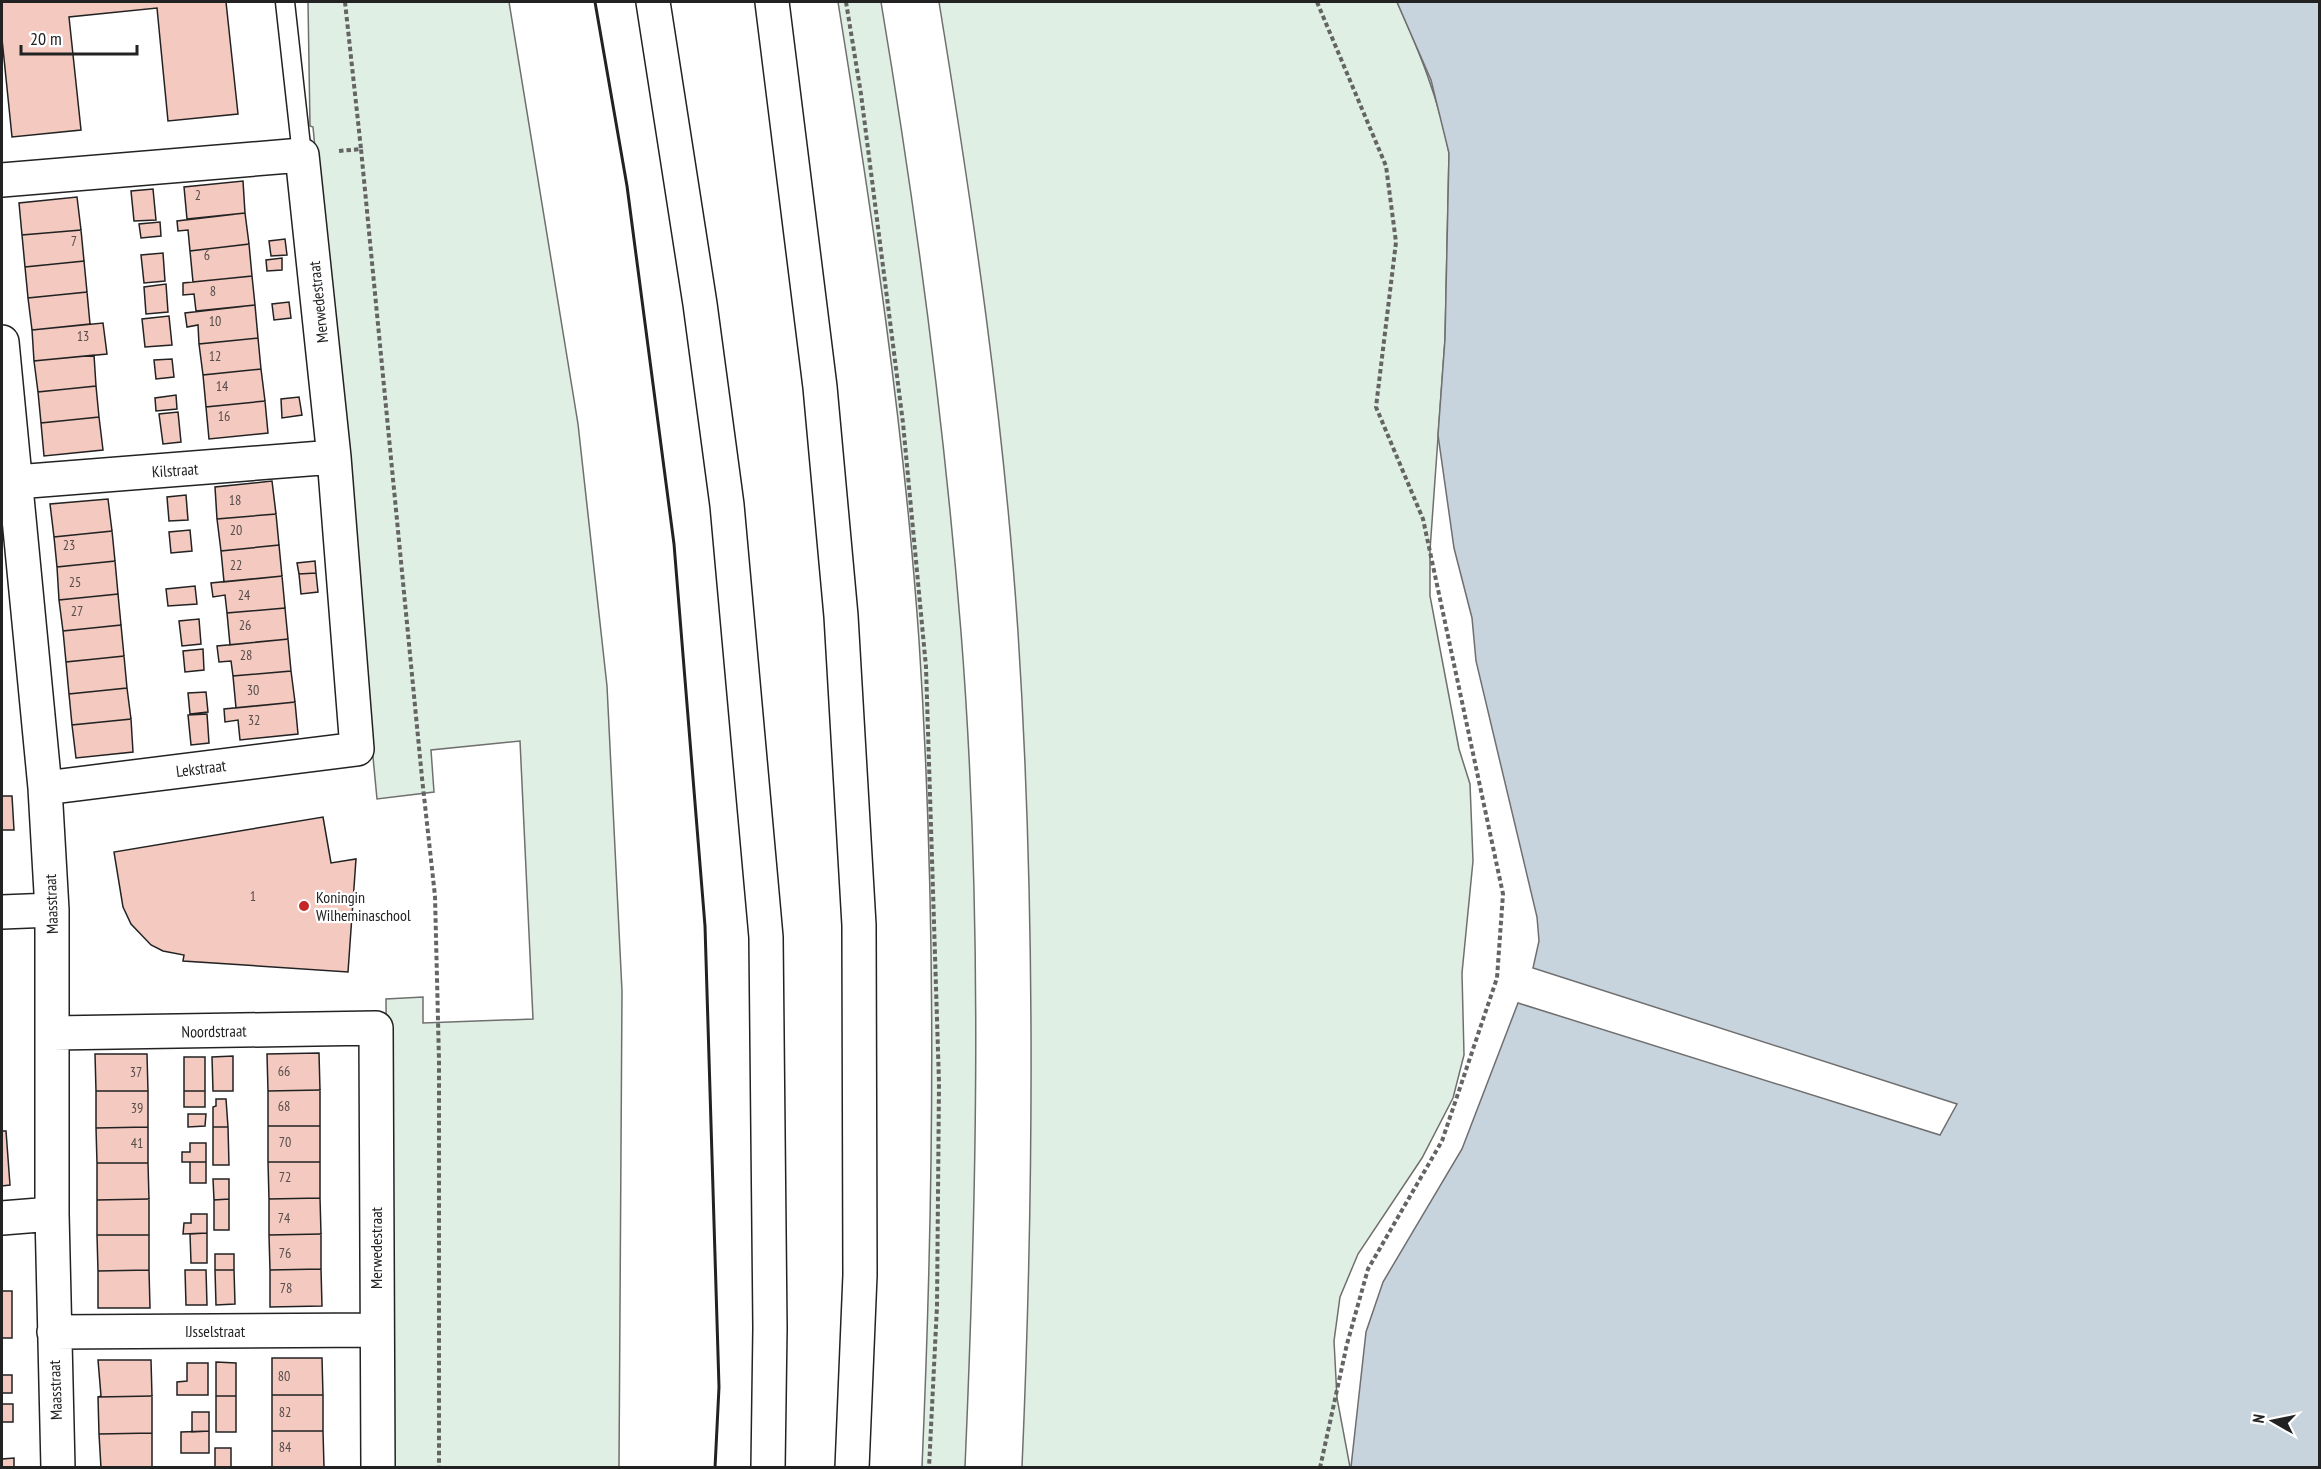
<svg xmlns="http://www.w3.org/2000/svg" width="2321" height="1469" font-family="'PT Sans Narrow',sans-serif">
	<style>
		.green { fill: #e0efe3; stroke: #6f6f6f; stroke-width: 1.5 }
		.water { fill: #c7d3dd; stroke: #6f6f6f; stroke-width: 1.5 }
		.building { fill: #f3c9c0; stroke: #222; stroke-width: 1.5 }
		.lines { fill: none; stroke-linecap: round; stroke-linejoin: round }
		.lane-casing { stroke: #222; stroke-width: 21 }
		.street-casing { stroke: #222; stroke-width: 36 }
		.highway-casing { stroke: #222; stroke-width: 36 }
		.path { stroke: #646464; stroke-width: 4; stroke-dasharray: 4.5 3; stroke-linecap: butt }
		.lane { stroke: #fff; stroke-width: 18 }
		.street { stroke: #fff; stroke-width: 33 }
		.highway { stroke: #fff; stroke-width: 33 }
		.wall { stroke: #222; stroke-width: 3 }
		.poi-dot { fill: #c62828; stroke: #fff; stroke-width: 2 }
		.labels { text-anchor: middle; dominant-baseline: central; stroke-width: 4.5; stroke-linejoin: round; paint-order: stroke }
		.number-label { font-size: 14px; fill: #564c4a }
		.street-label { font-size: 16px; fill: #222; stroke: #fff }
		.poi-label { font-size: 16px; fill: #222; stroke: #fff; text-anchor: start }
	</style>
	<rect width="100%" height="100%" fill="#fff"/>
	<!-- green -->
	<path class="green" d="M308,2H509L578,424L607,686L622,991L619,1467H389L386,999L423,997V1023L533,1019L520,741L431,750L434,792L377,799L313,127L310,126Z
		M838,2H881C916,211 944,421 961,632C983,910 977,1190 965,1467H922C934,1191 937,916 919,640C904,426 872,213 838,2Z
		M939,2H1397C1419,51 1439,99 1449,153L1445,339L1430,550V596L1459,749L1470,784L1473,861L1462,973L1464,1055L1453,1098L1422,1158L1358,1254L1340,1297L1334,1341L1337,1398L1350,1467H1022C1034,1189 1036,911 1018,632C1004,421 973,210 939,2Z"/>
	<!-- water -->
	<path class="water" d="M1397,2H2319V1467H1351L1366,1332L1383,1282L1462,1149L1518,1003L1940,1135L1957,1104L1533,968L1539,941L1537,917L1476,661L1472,618L1454,548L1438,435L1445,339L1449,153L1431,80Z"/>
	<!-- building -->
	<path class="building" d="M2,2H226L238,114L168,121L157,8L69,17L81,130L12,137L2,39Z
		M243,181L245,213L187,219L184,187Z
		M153,189L156,220L134,221L131,191Z
		M77,197L81,230L22,235L19,203Z
		M245,213L249,244L190,251L188,230L178,231L177,221Z
		M160,222L161,236L141,238L139,224Z
		M81,230L84,261L25,267L22,235Z
		M285,239L287,255L271,256L269,241Z
		M249,244L252,276L193,282L190,251Z
		M163,253L165,281L144,283L141,255Z
		M282,258V270L267,271L266,260Z
		M84,261L87,292L28,298L25,267Z
		M252,276L255,305L196,311L194,294L183,295V283Z
		M166,284L168,312L146,314L144,287Z
		M87,292L90,324L32,330L28,298Z
		M289,302L291,318L274,320L272,304Z
		M255,305L258,338L199,344L198,325L187,327L185,313Z
		M169,316L172,345L145,347L142,319Z
		M103,323L107,354L34,361L32,330Z
		M258,338L261,369L203,375L199,344Z
		M94,355L96,386L38,392L34,361Z
		M172,359L174,377L156,379L154,360Z
		M261,369L265,401L206,407L203,375Z
		M96,386L99,417L41,423L38,392Z
		M176,395L177,409L156,411L155,398Z
		M299,397L302,415L282,418L281,399Z
		M265,401L268,433L209,439L206,407Z
		M178,412L181,442L163,444L159,414Z
		M99,417L103,450L44,456L41,423Z
		M272,481L276,514L217,519L215,487Z
		M186,495L188,520L169,521L167,497Z
		M108,499L112,531L54,537L50,504Z
		M276,514L279,545L221,551L217,519Z
		M190,530L192,551L171,553L169,532Z
		M112,531L115,561L57,567L54,537Z
		M279,545L282,576L224,582L221,551Z
		M115,561L118,594L59,600L57,567Z
		M315,561L316,573L299,574L297,563Z
		M316,573L318,592L301,594L299,574Z
		M282,576L285,608L227,613L225,595L213,597L211,583Z
		M195,586L197,604L168,606L166,589Z
		M118,594L121,625L63,631L59,600Z
		M285,608L288,639L230,645L227,613Z
		M199,619L201,644L182,646L179,621Z
		M121,625L124,656L66,662L63,631Z
		M288,639L291,671L233,676L231,661L219,662L217,646Z
		M203,649L204,670L185,672L183,651Z
		M124,656L127,688L69,694L66,662Z
		M291,671L295,702L236,708L233,676Z
		M127,688L131,719L72,725L69,694Z
		M206,692L208,712L190,714L188,693Z
		M295,702L298,734L240,740L238,720L225,722L224,709Z
		M207,714L209,743L191,745L188,715Z
		M131,719L133,752L76,758L72,725Z
		M2,796H12L14,830H2Z
		M323,817L331,863L356,859L348,972L183,961L184,955L163,951L151,945L131,924L123,907L114,852Z
		M319,1053L320,1090L268,1091L267,1054Z
		M95,1054H147L148,1091H96Z
		M233,1056V1091H213L212,1057Z
		M184,1057H205V1091H184Z
		M320,1090V1126H268V1091Z
		M96,1091H148V1127L96,1128Z
		M184,1091H205V1107H184Z
		M216,1099H226L228,1127H213V1107L216,1106Z
		M188,1114H206L205,1126L188,1127Z
		M268,1126H320V1162H268Z
		M148,1127V1163H97L96,1128Z
		M213,1127H228L229,1165H213Z
		M2,1131H6L10,1185L2,1186Z
		M190,1143H206V1162H182V1152H190Z
		M190,1162H206V1183H190Z
		M268,1162H320V1198L269,1199Z
		M97,1163H148L149,1199L97,1200Z
		M213,1179H229V1199L214,1200Z
		M320,1198L321,1234L269,1235V1199Z
		M149,1199V1235H97V1200Z
		M229,1199V1230H214V1200Z
		M191,1214H207V1233L183,1234L184,1223H191Z
		M207,1233V1263H191L190,1234Z
		M321,1234V1269L270,1270L269,1235Z
		M97,1235H149V1270L98,1271Z
		M215,1254H234V1270H215Z
		M321,1269L322,1306L270,1307V1270Z
		M149,1270L150,1308H98V1271Z
		M185,1270H206L207,1305H186Z
		M215,1270H234L235,1304L216,1305Z
		M2,1291H12V1338H2Z
		M272,1358H322L323,1395H272Z
		M98,1360H151L152,1396L98,1397L101,1396Z
		M216,1362L236,1363V1396H216Z
		M187,1363H208V1395H177V1382L187,1381Z
		M2,1375H12V1393H2Z
		M272,1395H323V1431H272Z
		M152,1396V1433L99,1434L98,1397Z
		M216,1396H236V1432H216Z
		M2,1404H13V1422H2Z
		M192,1412H209V1431L192,1432Z
		M209,1431V1453H181V1432Z
		M272,1431H323L324,1467H272Z
		M152,1433V1468H101L99,1434Z
		M215,1448H231V1468H215Z
		M14,1458V1468H2V1459Z"/>
	<g class="lines">
		<defs>
			<path id="lane" d="M285,2L302,155"/>
			<path id="street" d="M2,180L302,155L334,457L357,749L45,788
				M2,342L45,788L52,910V1214L58,1468
				M16,482L334,457
				M2,912L52,910
				M53,1033L376,1028L378,1468
				M2,1218L52,1214
				M54,1332L377,1330"/>
			<path id="highway" d="M653,2L700,304L727,505L766,937L770,1328L768,1468
				M772,2L820,387L841,616L859,925L860,1275L852,1468"/>
		</defs>
		<!-- lane casing -->
		<use href="#lane" class="lane-casing"/>
		<!-- street casing -->
		<use href="#street" class="street-casing"/>
		<!-- highway casing -->
		<use href="#highway" class="highway-casing"/>
		<!-- path -->
		<path class="path" d="M345,2L361,149
			M846,2L861,94L903,423L926,667L939,1083L937,1306L929,1468
			M1317,2L1386,166L1396,242L1376,407L1423,519L1503,894L1497,978L1442,1141L1368,1269L1347,1344L1320,1468
			M339,151L361,149L422,778L435,896L439,1061V1468"/>
		<!-- lane -->
		<use href="#lane" class="lane"/>
		<!-- street -->
		<use href="#street" class="street"/>
		<!-- highway -->
		<use href="#highway" class="highway"/>
		<!-- wall -->
		<path class="wall" d="M595,2L627,186L674,544L705,926L719,1387L715,1468"/>
	</g>
	<!-- markers -->
	<circle class="poi-dot" cx="304" cy="906" r="6"/>
	<g class="labels">
		<!-- number labels -->
		<g class="number-label">
			<text x="198" y="195">2</text>
			<text x="74" y="241">7</text>
			<text x="207" y="255">6</text>
			<text x="213" y="291">8</text>
			<text x="215" y="321">10</text>
			<text x="83" y="336">13</text>
			<text x="215" y="356">12</text>
			<text x="222" y="386">14</text>
			<text x="224" y="416">16</text>
			<text x="235" y="500">18</text>
			<text x="236" y="530">20</text>
			<text x="69" y="545">23</text>
			<text x="236" y="565">22</text>
			<text x="75" y="582">25</text>
			<text x="244" y="595">24</text>
			<text x="77" y="611">27</text>
			<text x="245" y="625">26</text>
			<text x="246" y="655">28</text>
			<text x="253" y="690">30</text>
			<text x="254" y="720">32</text>
			<text x="253" y="896">1</text>
			<text x="284" y="1071">66</text>
			<text x="136" y="1072">37</text>
			<text x="284" y="1106">68</text>
			<text x="137" y="1108">39</text>
			<text x="285" y="1142">70</text>
			<text x="137" y="1143">41</text>
			<text x="285" y="1177">72</text>
			<text x="284" y="1218">74</text>
			<text x="285" y="1253">76</text>
			<text x="286" y="1288">78</text>
			<text x="284" y="1376">80</text>
			<text x="285" y="1412">82</text>
			<text x="285" y="1447">84</text>
		</g>
		<!-- street labels -->
		<g class="street-label">
			<text transform="translate(318 302) rotate(-96)">Merwedestraat</text>
			<text transform="translate(175 470) rotate(-4)">Kilstraat</text>
			<text transform="translate(201 768) rotate(-7)">Lekstraat</text>
			<text transform="translate(51 904) rotate(-92)">Maasstraat</text>
			<text transform="translate(214 1031) rotate(-1)">Noordstraat</text>
			<text transform="translate(376 1248) rotate(-90)">Merwedestraat</text>
			<text x="215" y="1331">IJsselstraat</text>
			<text transform="translate(55 1390) rotate(-92)">Maasstraat</text>
		</g>
		<!-- poi labels -->
		<g class="poi-label">
			<text x="316" y="897">Koningin<tspan x="316" dy="18">Wilheminaschool</tspan></text>
		</g>
	</g>
	<!-- border -->
	<rect width="2321" height="1469" fill="none" stroke="#222222" stroke-width="6"/>
	<!-- north arrow -->
	<g transform="translate(2273 1421) rotate(279)" stroke="#ffffff" stroke-width="4.5" paint-order="stroke">
	<path d="M0-4.5L10 22L0 15L-10 22Z" fill="#222222"/>
	<text y="-9" font-size="16" font-weight="bold" text-anchor="middle" fill="#222222">N</text>
	</g>
	<!-- scale -->
	<path d="M21 45v9h116v-9" fill="none" stroke="#222222" stroke-width="3"/>
	<text x="30" y="45" font-size="18" fill="#222222" stroke="#ffffff" stroke-width="4.5" paint-order="stroke">20 m</text>
</svg>
